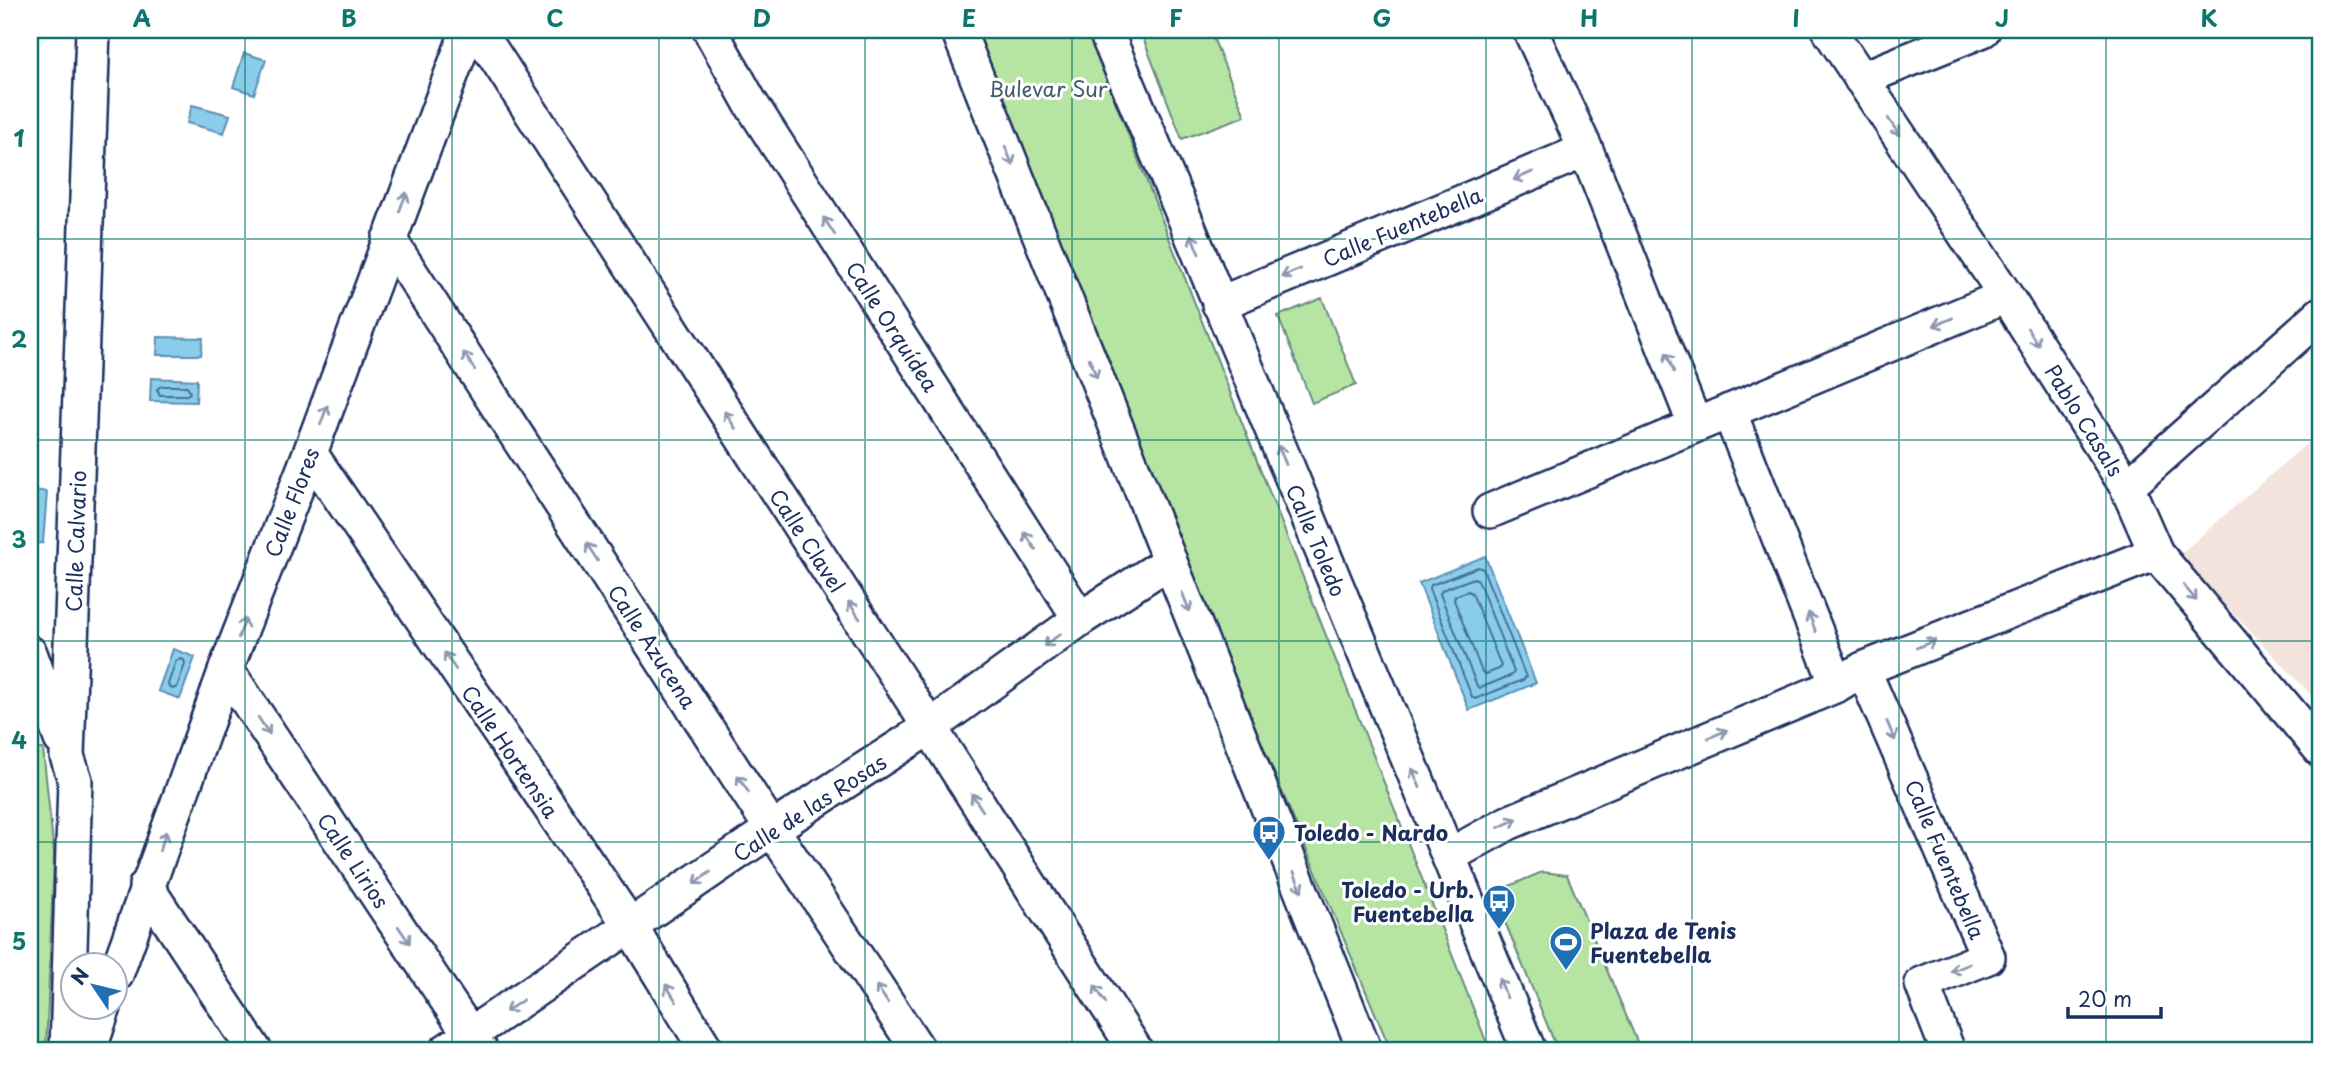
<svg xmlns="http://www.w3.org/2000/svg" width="2351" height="1081" font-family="'Playpen Sans',sans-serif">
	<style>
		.built { fill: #f3e3dd }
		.green { fill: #b5e4a3; stroke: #688a80; stroke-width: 2 }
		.water { fill: #89cdeb; stroke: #5d8eb3; stroke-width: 2 }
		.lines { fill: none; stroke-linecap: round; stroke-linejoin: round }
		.shore { stroke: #476e96; stroke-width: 2 }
		.minor-casing { stroke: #1b2f5e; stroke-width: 38 }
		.minor { stroke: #fff; stroke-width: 33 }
		.oneway { stroke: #8d97ae }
		.grid { fill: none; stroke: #0f766e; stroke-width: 2; stroke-opacity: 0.55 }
		.labels { text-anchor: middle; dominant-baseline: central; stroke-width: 6; stroke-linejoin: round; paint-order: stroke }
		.park-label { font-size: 21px; fill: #425c6f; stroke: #fff }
		.street-label { font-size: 21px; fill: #1b2f5e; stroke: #fff }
		.poi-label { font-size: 21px; font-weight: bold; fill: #1b2f5e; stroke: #fff; text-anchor: start }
		.neatline { fill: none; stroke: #0f766e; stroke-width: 2.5 }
		.grid-label { font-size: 23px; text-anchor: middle; font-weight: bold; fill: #0f766e }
	</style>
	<rect width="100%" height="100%" fill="#fff"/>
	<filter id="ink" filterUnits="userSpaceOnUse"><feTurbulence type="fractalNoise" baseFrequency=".0143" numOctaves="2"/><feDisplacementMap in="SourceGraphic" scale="14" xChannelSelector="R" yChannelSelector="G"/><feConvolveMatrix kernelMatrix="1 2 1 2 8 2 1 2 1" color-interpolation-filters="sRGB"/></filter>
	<g filter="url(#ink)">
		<!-- built -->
		<path class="built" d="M2321,431V705L2178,556Z
			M30,713L43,749H30Z"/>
		<!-- green -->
		<path class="green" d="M962,30H1087L1490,1051H1391Z
			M1140,30H1210L1245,116L1182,139Z
			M1322,298L1356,385L1312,403L1278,316Z
			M30,749H43L54,854L46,1051H30Z
			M1542,872L1567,875L1641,1051H1558L1493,893Z"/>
		<!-- water -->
		<path class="water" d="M244,53L266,60L254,94L233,87Z
			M192,105L230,115L224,133L187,123Z
			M158,337L203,338L201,355H157Z
			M151,378L197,380L196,402L150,401Z
			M30,489L47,492L43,543L30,544Z
			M1485,556L1536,683L1469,710L1419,583Z
			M173,649L195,657L180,699L158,691Z"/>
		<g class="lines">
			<!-- shore -->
			<path class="shore" d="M161,386H187L190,393L187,395H160L157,389Z
				M1478,567L1483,569L1526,677L1523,680L1475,699L1472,697L1429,589L1431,585Z
				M1474,578L1478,580L1514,672L1512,675L1480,688L1477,686L1440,594L1442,590Z
				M1468,591L1472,593L1501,666L1499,669L1486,674L1482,672L1454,600L1455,596Z
				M180,659L184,660L185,664L177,687L173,689L169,687L168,684L176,661Z"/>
			<defs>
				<path id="minor" d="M478,30L913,701L1136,1051
					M710,30L750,102L1080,619
					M958,30L1365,1051
					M1105,30L1185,219L1529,1051
					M1530,30L1586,150L1695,425
					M1829,30L2006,296L2127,487L2156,553L2321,750
					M1861,79L1983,30
					M389,239L772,829L919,1051
					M1219,304L1586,150
					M1729,411L1837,685
					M310,453L631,927L707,1051
					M2127,487L2321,314
					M1490,511L2006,296
					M30,653L61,739
					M226,669L481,1051
					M1863,669L1988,957L1922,984L1948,1051
					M1449,856L1508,823L1837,685L1863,669L2156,553
					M146,886L255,1051
					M116,975L226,669L310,453L468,30
					M67,1051L75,780L67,756L93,30
					M89,1051L104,1007
					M446,1051L772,829L930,727L1080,619L1170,561"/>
			</defs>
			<!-- minor casing -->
			<use href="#minor" class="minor-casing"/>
			<!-- minor -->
			<use href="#minor" class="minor"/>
		</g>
		<!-- one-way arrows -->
		<defs><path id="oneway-shaft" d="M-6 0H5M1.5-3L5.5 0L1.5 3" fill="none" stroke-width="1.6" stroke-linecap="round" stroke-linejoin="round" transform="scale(1.75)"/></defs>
		<g class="oneway">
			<use href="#oneway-shaft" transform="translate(1894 127) rotate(56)"/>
			<use href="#oneway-shaft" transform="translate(1009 156) rotate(68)"/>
			<use href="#oneway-shaft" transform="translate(1523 176) rotate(157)"/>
			<use href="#oneway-shaft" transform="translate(403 202) rotate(-69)"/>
			<use href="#oneway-shaft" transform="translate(829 226) rotate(-123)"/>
			<use href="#oneway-shaft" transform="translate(1195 244) rotate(-112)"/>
			<use href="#oneway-shaft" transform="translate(1291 273) rotate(157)"/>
			<use href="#oneway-shaft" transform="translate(1943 322) rotate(157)"/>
			<use href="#oneway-shaft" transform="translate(2033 337) rotate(58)"/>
			<use href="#oneway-shaft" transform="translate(469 361) rotate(-123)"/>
			<use href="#oneway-shaft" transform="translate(1670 362) rotate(-112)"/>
			<use href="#oneway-shaft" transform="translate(1093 368) rotate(68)"/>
			<use href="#oneway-shaft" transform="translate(324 415) rotate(-70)"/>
			<use href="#oneway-shaft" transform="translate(730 420) rotate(-123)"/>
			<use href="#oneway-shaft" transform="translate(1282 455) rotate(-113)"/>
			<use href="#oneway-shaft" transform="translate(1030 541) rotate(-123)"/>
			<use href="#oneway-shaft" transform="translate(592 552) rotate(-123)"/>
			<use href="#oneway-shaft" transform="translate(2190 593) rotate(50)"/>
			<use href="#oneway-shaft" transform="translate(1186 602) rotate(68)"/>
			<use href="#oneway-shaft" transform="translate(854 610) rotate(-123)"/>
			<use href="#oneway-shaft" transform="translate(1812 622) rotate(-111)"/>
			<use href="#oneway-shaft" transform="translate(242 628) rotate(-69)"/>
			<use href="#oneway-shaft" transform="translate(1052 640) rotate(144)"/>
			<use href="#oneway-shaft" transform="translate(1926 644) rotate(-22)"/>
			<use href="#oneway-shaft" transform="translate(450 661) rotate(-124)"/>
			<use href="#oneway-shaft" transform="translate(264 726) rotate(56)"/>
			<use href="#oneway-shaft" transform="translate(1891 731) rotate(67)"/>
			<use href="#oneway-shaft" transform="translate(1718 734) rotate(-23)"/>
			<use href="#oneway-shaft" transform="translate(1416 778) rotate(-113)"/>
			<use href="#oneway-shaft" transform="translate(743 784) rotate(-123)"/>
			<use href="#oneway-shaft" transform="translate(977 802) rotate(-123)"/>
			<use href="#oneway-shaft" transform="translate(1508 823) rotate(-26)"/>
			<use href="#oneway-shaft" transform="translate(163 841) rotate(-70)"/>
			<use href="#oneway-shaft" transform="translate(702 878) rotate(145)"/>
			<use href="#oneway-shaft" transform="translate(1298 882) rotate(68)"/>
			<use href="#oneway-shaft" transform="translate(404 935) rotate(56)"/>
			<use href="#oneway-shaft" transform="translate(1960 968) rotate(158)"/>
			<use href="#oneway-shaft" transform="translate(1503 988) rotate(-112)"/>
			<use href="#oneway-shaft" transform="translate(671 993) rotate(-122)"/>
			<use href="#oneway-shaft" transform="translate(882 994) rotate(-123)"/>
			<use href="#oneway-shaft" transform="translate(1100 994) rotate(-123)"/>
			<use href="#oneway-shaft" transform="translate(514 1006) rotate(146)"/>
		</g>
	</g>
	<!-- grid -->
	<path class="grid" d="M245,30V1051M452,30V1051M659,30V1051M865,30V1051M1072,30V1051M1279,30V1051M1486,30V1051M1692,30V1051M1899,30V1051M2106,30V1051M30,239H2321M30,440H2321M30,641H2321M30,842H2321"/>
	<!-- icons -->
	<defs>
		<symbol id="bus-pin" viewBox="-11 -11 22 30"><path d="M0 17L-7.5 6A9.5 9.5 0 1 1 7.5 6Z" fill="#1f6fb2" stroke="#fff"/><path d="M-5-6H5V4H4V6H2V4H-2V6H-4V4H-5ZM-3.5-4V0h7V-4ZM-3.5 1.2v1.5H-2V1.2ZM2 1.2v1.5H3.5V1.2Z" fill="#fff"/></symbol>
		<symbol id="stadium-pin" viewBox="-11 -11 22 30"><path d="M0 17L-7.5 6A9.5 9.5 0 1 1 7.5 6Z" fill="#1f6fb2" stroke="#fff"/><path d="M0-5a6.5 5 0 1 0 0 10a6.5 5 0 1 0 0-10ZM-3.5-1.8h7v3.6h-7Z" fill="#fff"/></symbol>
	</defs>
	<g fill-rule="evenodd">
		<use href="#bus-pin" x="1250" y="813" width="38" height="52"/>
		<use href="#bus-pin" x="1480" y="882" width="38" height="52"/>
		<use href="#stadium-pin" x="1547" y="923" width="38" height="52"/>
	</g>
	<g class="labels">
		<!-- park labels -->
		<g class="park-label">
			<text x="1048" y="88">Bulevar Sur</text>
		</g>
		<!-- street labels -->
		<g class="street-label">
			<text transform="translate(1402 226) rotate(-23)">Calle Fuentebella</text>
			<text transform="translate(893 326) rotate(57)">Calle Orquídea</text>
			<text transform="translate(2085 420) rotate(58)">Pablo Casals</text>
			<text transform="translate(291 502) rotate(-69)">Calle Flores</text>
			<text transform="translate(808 540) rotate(57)">Calle Clavel</text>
			<text transform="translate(1317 540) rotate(67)">Calle Toledo</text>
			<text transform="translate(75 541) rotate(-88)">Calle Calvario</text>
			<text transform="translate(653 646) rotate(57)">Calle Azucena</text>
			<text transform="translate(511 751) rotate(56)">Calle Hortensia</text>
			<text transform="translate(809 807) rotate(-33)">Calle de las Rosas</text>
			<text transform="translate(1946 859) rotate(67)">Calle Fuentebella</text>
			<text transform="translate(354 860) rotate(56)">Calle Lirios</text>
		</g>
		<!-- poi labels -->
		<g class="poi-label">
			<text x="1294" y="832">Toledo - Nardo</text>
			<text x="1474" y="889" text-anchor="end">Toledo - Urb.<tspan x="1474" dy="24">Fuentebella</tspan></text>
			<text x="1590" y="930">Plaza de Tenis<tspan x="1590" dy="24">Fuentebella</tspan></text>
		</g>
	</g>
	<!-- margin -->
	<rect width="2351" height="1081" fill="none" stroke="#fff" stroke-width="77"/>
	<!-- north arrow -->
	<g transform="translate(94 986) rotate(305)"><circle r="33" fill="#ffffff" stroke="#a4acbf" stroke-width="2"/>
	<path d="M0-5L12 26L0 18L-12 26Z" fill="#1f6fb2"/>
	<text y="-10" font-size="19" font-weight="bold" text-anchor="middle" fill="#1b2f5e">N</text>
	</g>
	<!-- scale -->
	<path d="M2068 1007v10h93v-10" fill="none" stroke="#1b2f5e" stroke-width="3.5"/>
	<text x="2078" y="1007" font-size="21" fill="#1b2f5e" stroke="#ffffff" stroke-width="5" paint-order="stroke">20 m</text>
	<rect x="38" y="38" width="2274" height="1004" class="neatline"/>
	<g class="grid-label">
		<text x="142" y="27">A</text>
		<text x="349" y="27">B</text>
		<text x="555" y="27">C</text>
		<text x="762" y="27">D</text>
		<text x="969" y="27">E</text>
		<text x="1176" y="27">F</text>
		<text x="1382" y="27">G</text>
		<text x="1589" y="27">H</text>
		<text x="1796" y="27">I</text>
		<text x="2002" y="27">J</text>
		<text x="2209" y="27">K</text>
		<text x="19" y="147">1</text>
		<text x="19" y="348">2</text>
		<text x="19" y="548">3</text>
		<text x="19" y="749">4</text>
		<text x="19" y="950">5</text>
	</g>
</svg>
